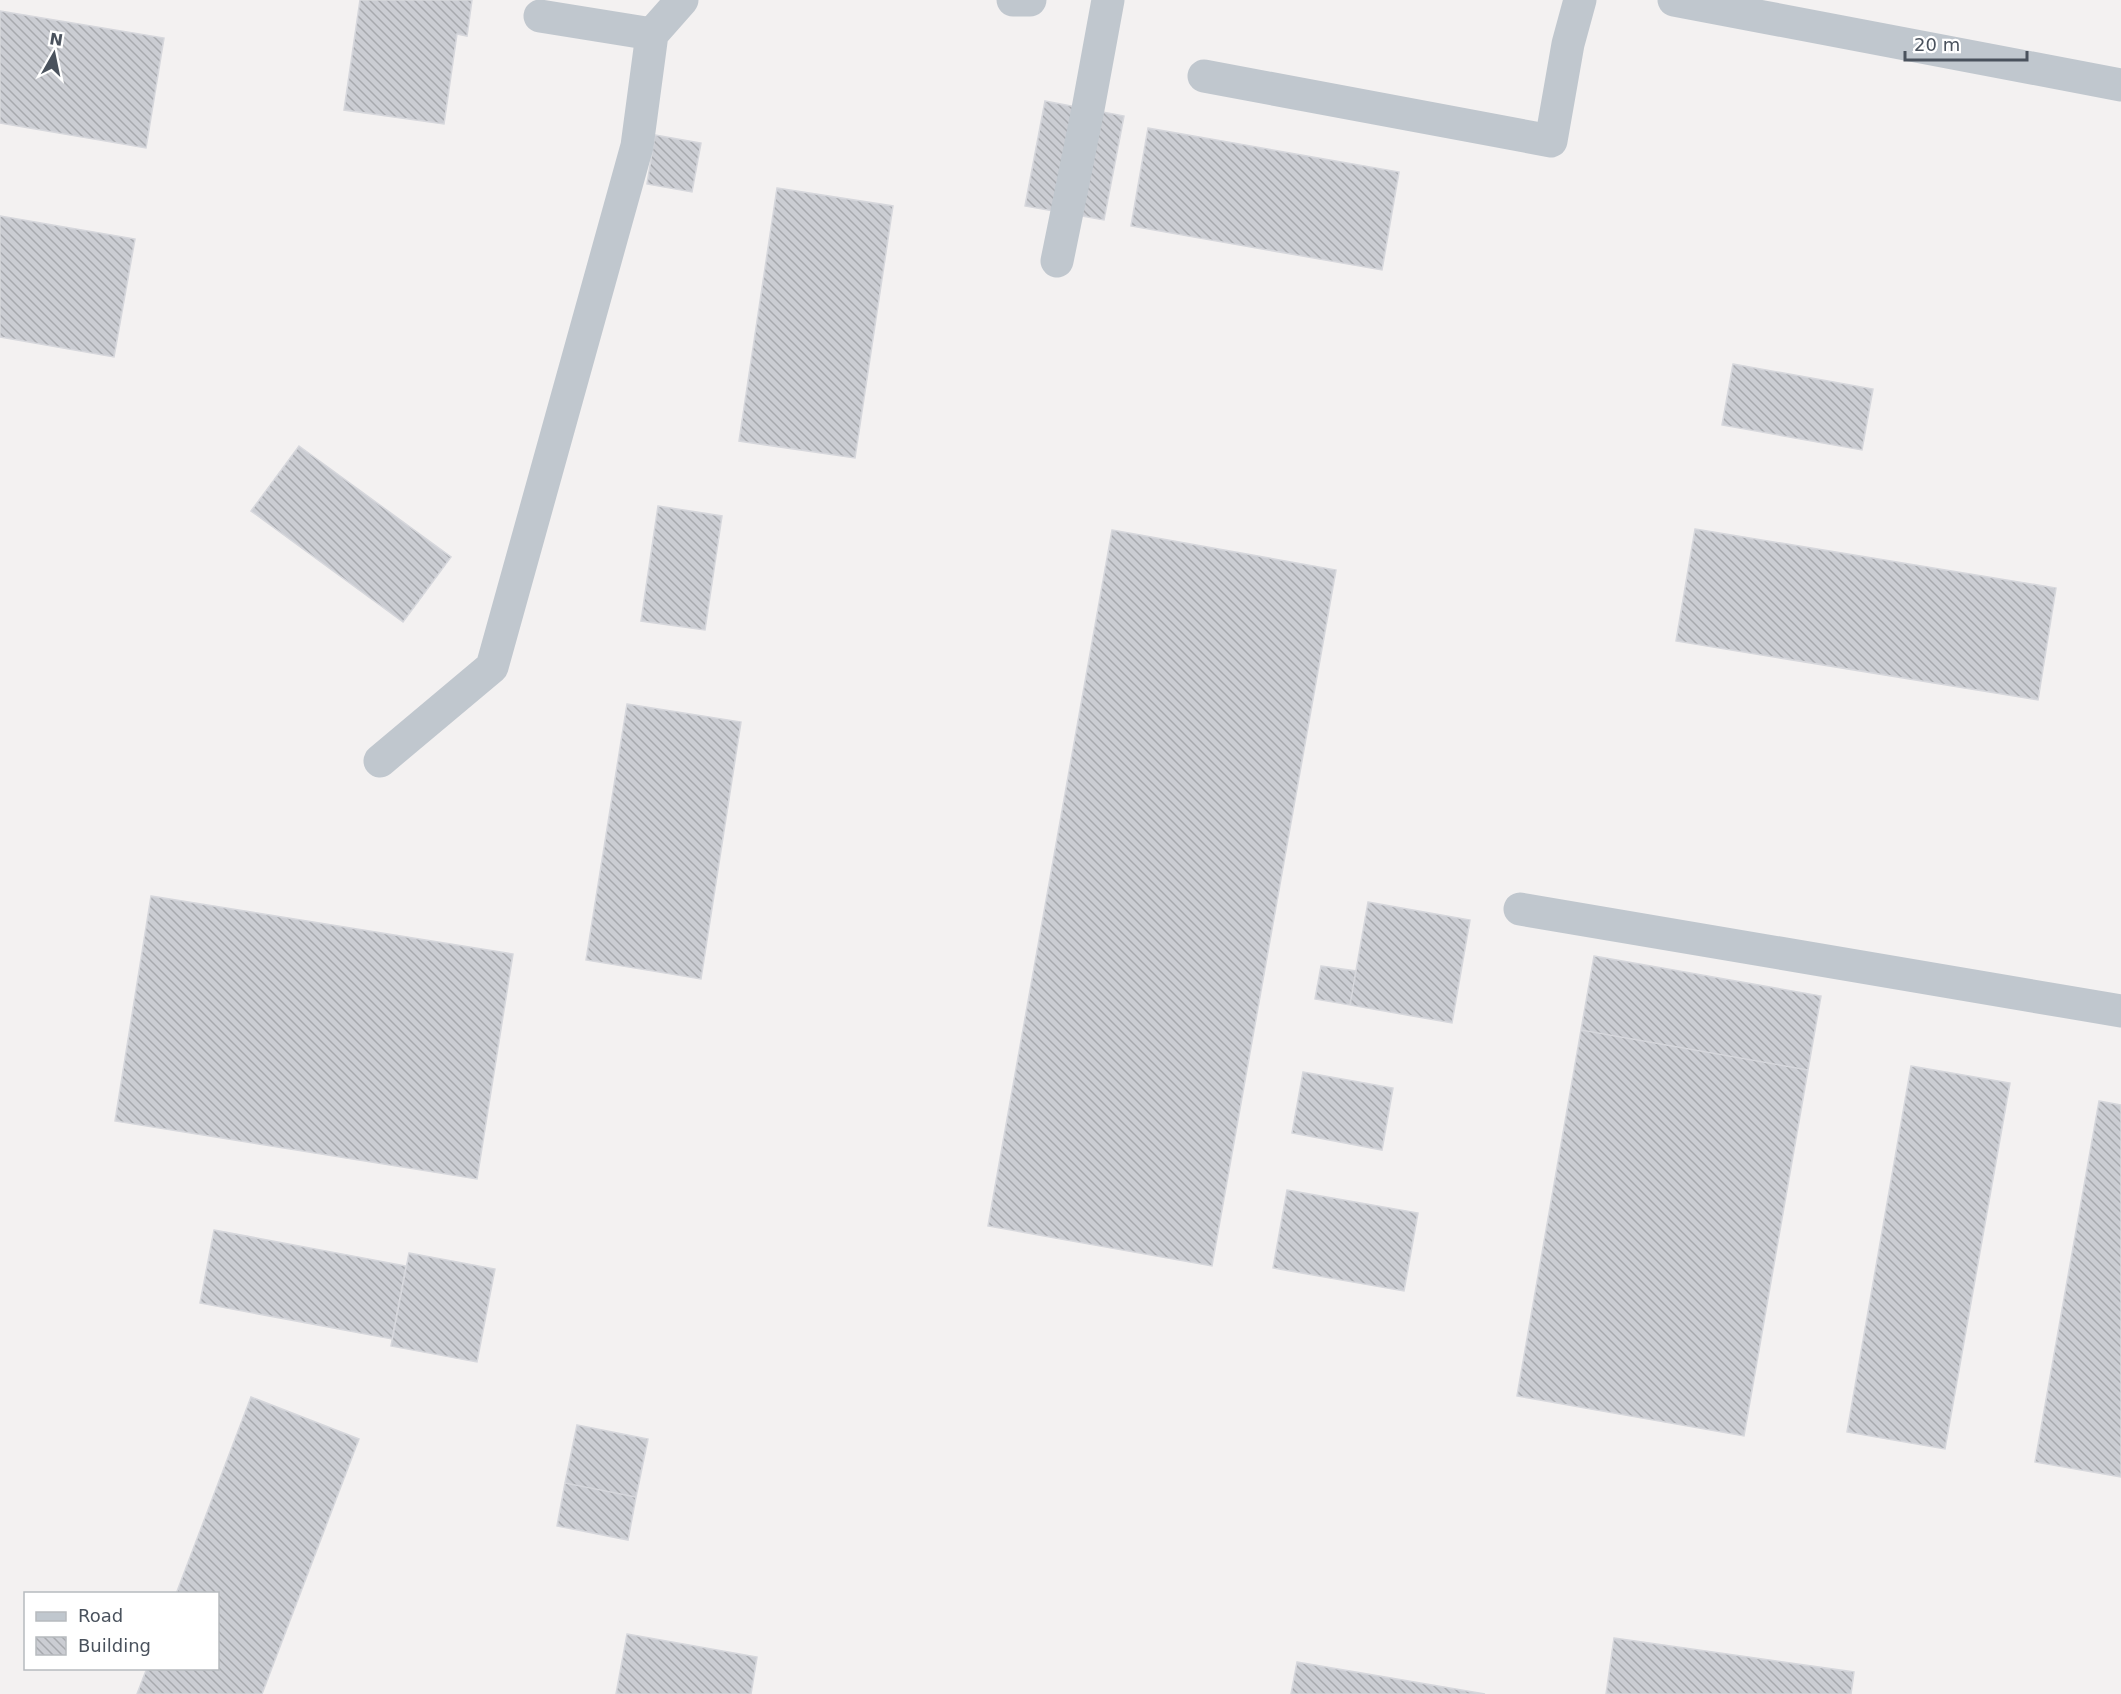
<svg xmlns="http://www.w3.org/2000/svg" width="2121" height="1694" font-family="'DejaVu Sans',sans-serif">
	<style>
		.building { fill: url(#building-back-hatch); stroke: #d6d7dc; stroke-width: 1.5 }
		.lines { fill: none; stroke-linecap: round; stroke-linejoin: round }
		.minor { stroke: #c0c7ce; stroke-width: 33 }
	</style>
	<defs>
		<pattern id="building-back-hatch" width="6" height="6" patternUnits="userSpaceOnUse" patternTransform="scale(1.5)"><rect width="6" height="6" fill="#cbcdd3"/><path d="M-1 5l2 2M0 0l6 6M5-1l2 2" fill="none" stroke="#a7a9ae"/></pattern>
	</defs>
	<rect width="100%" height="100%" fill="#f3f1f1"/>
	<!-- building -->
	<path class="building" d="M360,0H472L467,36L457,34L444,124L344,110Z
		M0,11L164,38L146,148L0,123Z
		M1045,101L1124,116L1104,220L1025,206Z
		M1148,128L1399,172L1382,270L1131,226Z
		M655,135L701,143L692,192L647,184Z
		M777,188L893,206L855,458L739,441Z
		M0,216L135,239L114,357L0,337Z
		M1733,364L1873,389L1862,450L1722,425Z
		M299,446L451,557L403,622L251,511Z
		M658,506L722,516L705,630L641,621Z
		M1695,529L2056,588L2038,700L1676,641Z
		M1112,530L1336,570L1212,1266L988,1226Z
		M627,704L741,722L701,979L586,960Z
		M151,896L513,954L477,1179L115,1121Z
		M1368,902L1470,920L1452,1023L1350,1005Z
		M1594,956L1821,996L1808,1070L1581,1030Z
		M1321,966L1356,971L1350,1005L1315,999Z
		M1581,1030L1808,1070L1744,1436L1517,1396Z
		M1911,1066L2010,1083L1945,1449L1847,1432Z
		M1303,1072L1393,1088L1382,1150L1292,1133Z
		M2099,1101L2121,1105V1477L2035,1462Z
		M1287,1190L1418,1213L1404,1291L1273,1268Z
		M214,1230L406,1266L392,1339L200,1303Z
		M409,1253L495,1269L477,1362L391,1346Z
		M251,1397L359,1439L262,1694H137L147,1668H218V1594H176Z
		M577,1425L648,1439L636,1497L565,1483Z
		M565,1483L636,1497L628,1540L557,1526Z
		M627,1634L757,1657L751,1694H616Z
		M1614,1638L1854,1672L1851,1694H1606Z
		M1297,1662L1485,1694H1291Z"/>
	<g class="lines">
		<!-- minor -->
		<path class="minor" d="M1013,0H1030
			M1674,0L2121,85
			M540,16L652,34
			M1204,76L1551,141L1568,44L1580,0
			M1057,261L1088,109L1108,0
			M380,761L492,667L637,146L652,34L682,0
			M1520,909L2121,1011"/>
	</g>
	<!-- legend -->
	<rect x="24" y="1592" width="195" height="78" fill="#ffffff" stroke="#b7babe" stroke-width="1.5"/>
	<rect x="36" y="1612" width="30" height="9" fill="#c0c7ce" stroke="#b7babe" stroke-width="1.5"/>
	<text x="78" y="1622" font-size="18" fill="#4a525d">Road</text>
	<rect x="36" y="1637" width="30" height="18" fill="url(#building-back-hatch)" stroke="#b7babe" stroke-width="1.5"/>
	<text x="78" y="1652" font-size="18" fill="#4a525d">Building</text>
	<!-- north arrow -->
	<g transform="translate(54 54) rotate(9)" stroke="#ffffff" stroke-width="4.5" paint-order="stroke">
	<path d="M0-4.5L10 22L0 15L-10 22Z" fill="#4a525d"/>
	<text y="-9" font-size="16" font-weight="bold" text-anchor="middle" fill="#4a525d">N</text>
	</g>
	<!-- scale -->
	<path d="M1905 51v9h122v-9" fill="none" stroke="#4a525d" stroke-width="3"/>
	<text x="1914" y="51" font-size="18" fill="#4a525d" stroke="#ffffff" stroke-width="4.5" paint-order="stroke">20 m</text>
</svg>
